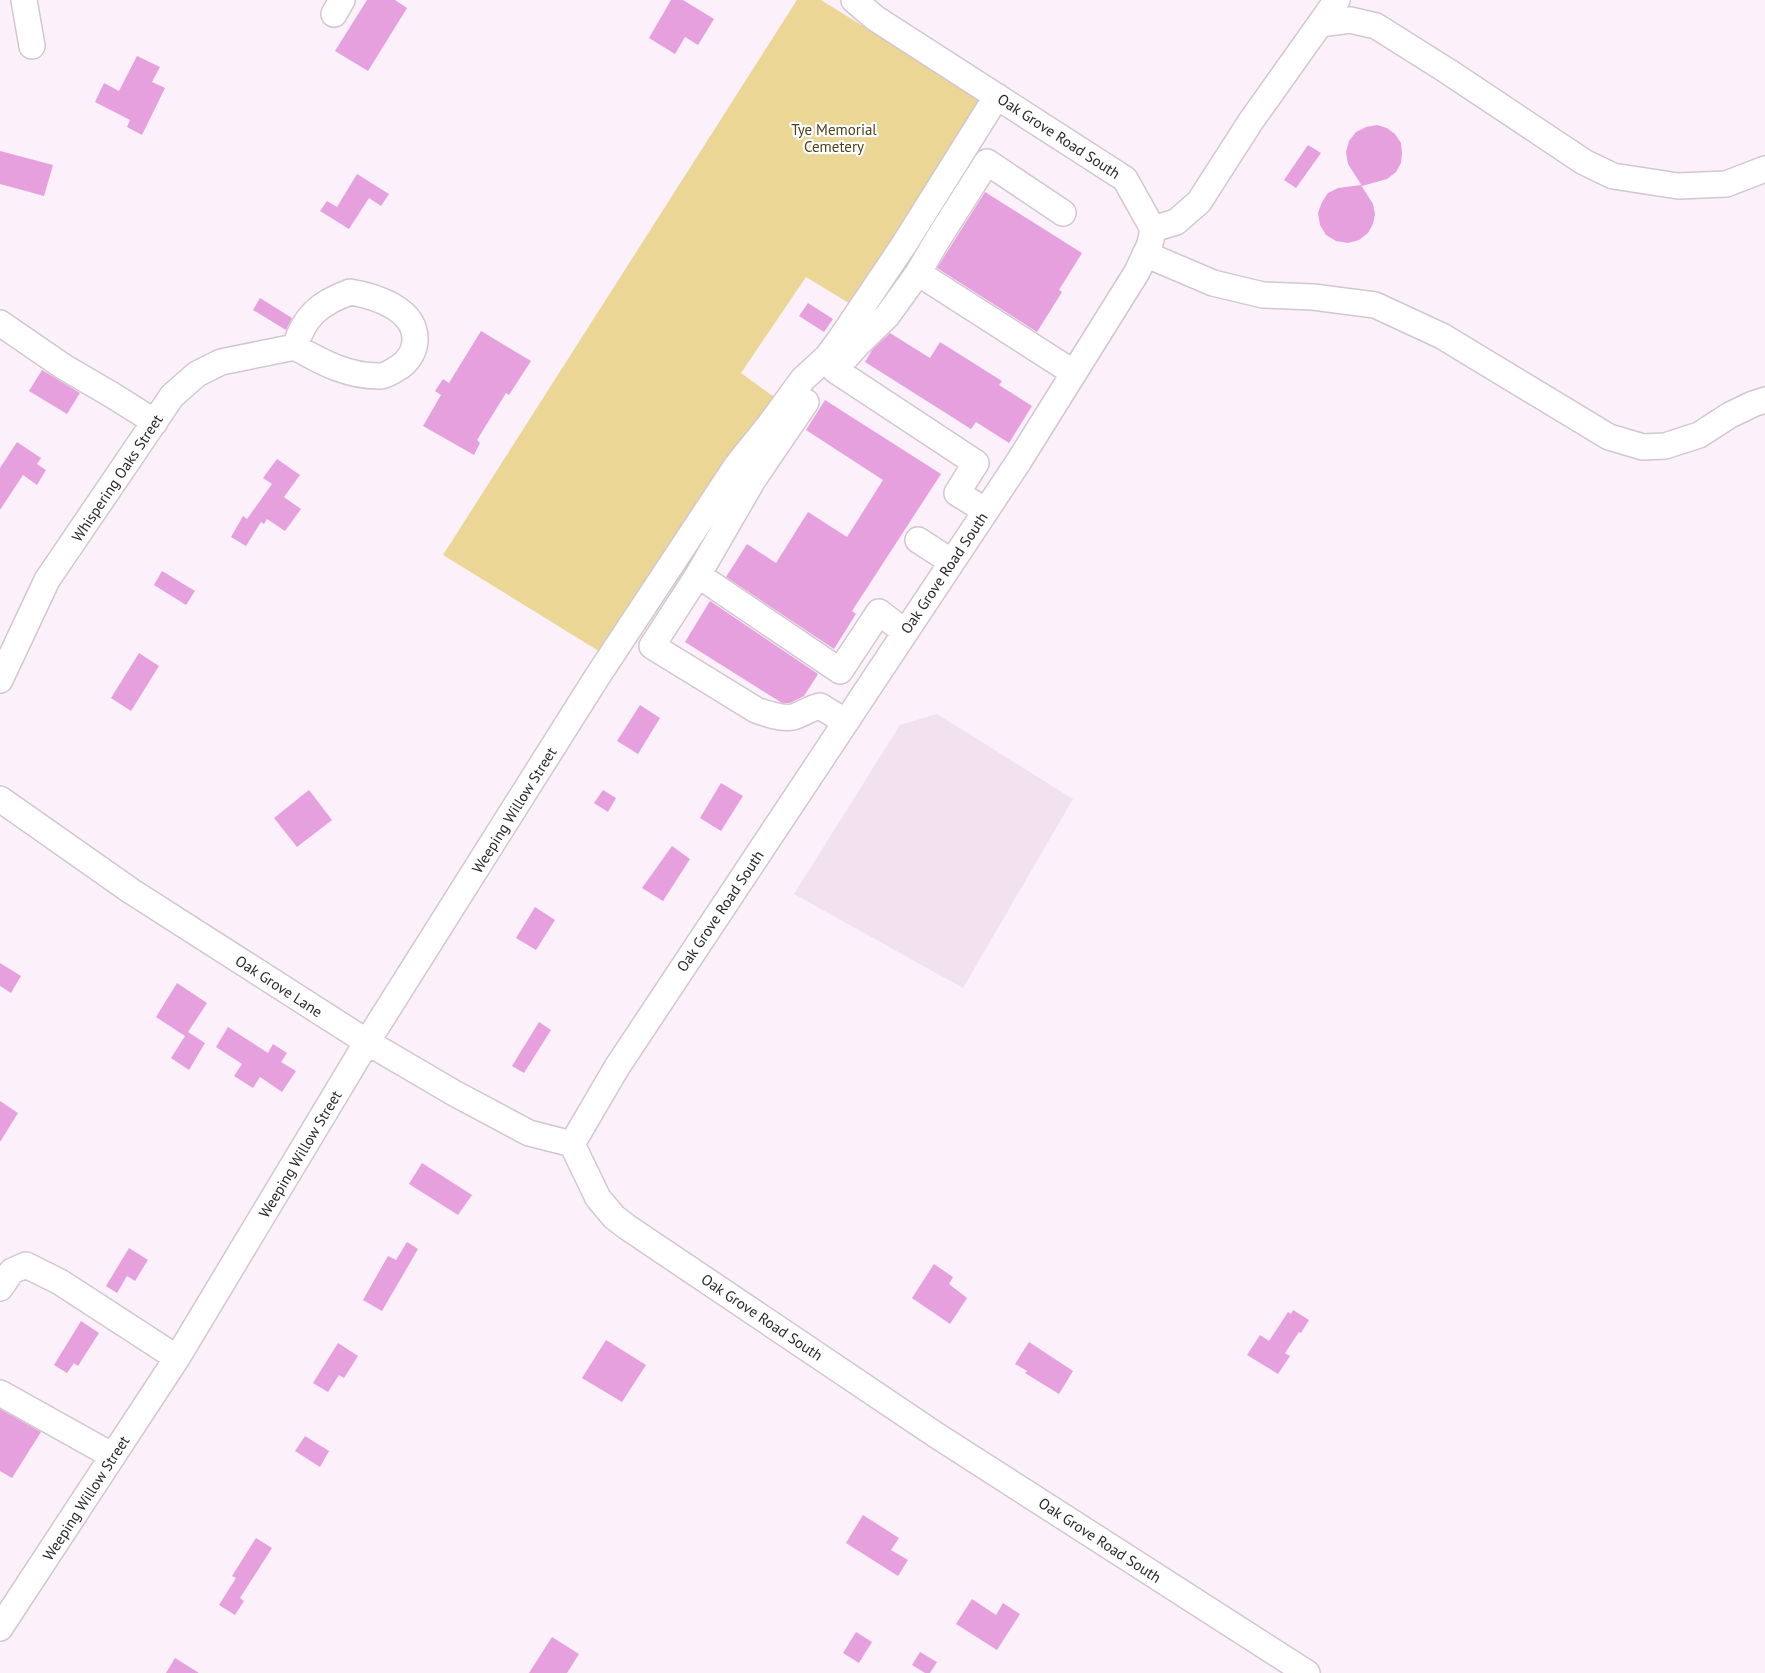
<svg xmlns="http://www.w3.org/2000/svg" width="1765" height="1673" font-family="'PT Sans',sans-serif">
	<style>
		.built { fill: #f2e1ef }
		.green { fill: #ebd696 }
		.building { fill: #e7a0de }
		.lines { fill: none; stroke-linecap: round; stroke-linejoin: round }
		.minor-casing { stroke: #d2c7d0; stroke-width: 28 }
		.minor { stroke: #fff; stroke-width: 25 }
		.labels { text-anchor: middle; dominant-baseline: central; stroke-width: 4.5; stroke-linejoin: round; paint-order: stroke }
		.park-label { font-size: 15px; fill: #4d411a; stroke: #fff }
		.street-label { font-size: 15px; fill: #2b272b; stroke: #fff }
	</style>
	<rect width="100%" height="100%" fill="#fcf0fa"/>
	<!-- built -->
	<path class="built" d="M937,714L1073,799L963,988L794,894L900,725Z"/>
	<!-- green -->
	<path class="green" d="M797,0H821L983,101L852,305L806,277L741,373L788,407L618,663L443,555Z"/>
	<!-- building -->
	<path class="building" d="M367,0H395L407,8L368,71L335,51Z
		M671,0H683L714,19L698,45L685,37L675,54L649,38Z
		M137,56L160,67L152,82L165,88L142,135L127,127L130,120L95,102L104,83L119,91Z
		M1377,125L1387,128L1395,134L1401,143L1402,153L1401,163L1396,172L1387,179L1362,186L1348,164L1346,152L1349,141L1356,132L1366,127Z
		M1308,145L1321,153L1296,188L1284,180Z
		M0,151L53,165L44,196L0,184Z
		M357,174L389,194L381,206L369,198L349,229L320,211L327,201L337,207Z
		M1361,185L1373,204L1375,214L1373,224L1368,233L1359,240L1348,243L1336,241L1326,235L1320,225L1318,213L1322,202L1328,193L1338,188Z
		M985,192L1082,253L1059,290L1062,292L1037,332L937,268Z
		M260,298L292,318L286,330L253,310Z
		M808,303L833,319L824,332L799,316Z
		M481,331L531,361L509,395L506,393L477,440L480,443L474,455L423,426L441,395L435,391L443,379L449,383Z
		M890,333L930,358L940,342L1002,381L999,385L1032,406L1009,443L976,422L971,429L865,362L872,350Z
		M42,370L80,393L67,414L29,391Z
		M825,400L941,474L852,611L856,614L834,649L726,577L747,544L776,563L808,512L847,537L883,480L806,430Z
		M17,442L41,458L37,464L46,470L37,485L23,475L0,510V468Z
		M277,459L300,475L284,497L301,509L285,531L267,519L264,524L261,522L246,546L231,537L243,516L247,519L272,484L263,478Z
		M162,571L195,591L186,605L154,585Z
		M710,601L818,674L804,696L790,703H782L685,642Z
		M139,653L159,666L131,711L111,698Z
		M640,705L660,718L638,754L617,741Z
		M721,783L743,796L721,831L700,818Z
		M309,790L332,820L297,847L274,818Z
		M603,790L616,798L608,812L594,803Z
		M672,846L690,859L663,901L642,888Z
		M535,907L555,920L536,950L516,938Z
		M0,963L21,976L11,993L0,986Z
		M177,983L207,1003L188,1032L205,1043L189,1070L171,1058L185,1036L156,1017Z
		M539,1022L551,1030L524,1073L512,1066Z
		M228,1027L268,1053L273,1044L287,1053L281,1062L296,1071L282,1092L260,1077L253,1088L234,1076L242,1064L216,1047Z
		M0,1101L18,1113L0,1142Z
		M422,1163L472,1195L458,1215L409,1184Z
		M407,1242L418,1249L382,1311L363,1300L388,1256L396,1260Z
		M129,1248L148,1260L135,1281L127,1276L117,1293L106,1286Z
		M934,1264L953,1277L949,1284L967,1298L950,1324L912,1298Z
		M1293,1310L1309,1320L1301,1333L1299,1332L1285,1353L1290,1356L1278,1374L1247,1355L1260,1335L1269,1341L1288,1312L1291,1314Z
		M81,1321L99,1333L78,1366L74,1363L67,1373L54,1365Z
		M606,1340L646,1365L622,1402L582,1378Z
		M1029,1342L1073,1371L1059,1394L1025,1373L1027,1371L1015,1364Z
		M338,1343L358,1356L344,1378L339,1375L328,1392L313,1383Z
		M0,1409L41,1432L12,1478L0,1471Z
		M305,1436L329,1451L320,1467L295,1451Z
		M863,1515L899,1538L891,1550L908,1560L898,1576L846,1543Z
		M256,1538L272,1548L240,1598L244,1601L235,1615L219,1605L236,1578L232,1576Z
		M972,1599L996,1615L1003,1603L1020,1614L997,1650L956,1624Z
		M856,1632L872,1642L859,1663L843,1653Z
		M552,1637L579,1654L567,1673H529Z
		M920,1652L937,1662L930,1673H925L912,1665Z
		M175,1658L199,1673H166Z"/>
	<g class="lines">
		<defs>
			<path id="minor" d="M24,0L32,46
				M854,0L875,18L1125,179L1153,229L1150,244L1137,272L1019,461L617,1067L572,1144L598,1198L614,1217L627,1227L936,1435L1307,1673
				M334,14L342,0
				M1320,24L1350,20L1376,26L1449,72L1584,162L1613,176L1678,186L1726,184L1765,169
				M1063,213L987,162L938,239L918,273L1074,373
				M1153,229L1176,222L1199,202L1251,121L1337,0
				M1145,254L1213,283L1263,295L1313,297L1375,305L1442,336L1609,437L1643,447L1665,446L1699,435L1730,415L1753,404L1765,400
				M350,292C375,296 416,309 415,340C415,350 409,360 401,366C395,370 388,375 381,376C348,377 322,362 295,347C304,316 320,303 350,292Z
				M0,323L64,367L112,395L155,422
				M838,366L857,345L887,316L918,273
				M835,370L976,463L957,493L986,511
				M806,402L753,480L698,575L652,646L756,710C767,714 781,719 793,717C801,715 810,708 820,706L846,722
				M918,540L952,562
				M698,575L840,671L879,612L905,632
				M0,680L47,580L172,396L197,374L221,362L295,347
				M0,799L131,891L367,1042L454,1093L529,1133L572,1144
				M0,1288L12,1271L26,1265L60,1282L177,1358
				M0,1393L113,1456
				M0,1628L177,1358L367,1042L597,677L737,465L770,424L803,379L827,357L839,341L903,246L997,96"/>
		</defs>
		<!-- minor casing -->
		<use href="#minor" class="minor-casing"/>
		<!-- minor -->
		<use href="#minor" class="minor"/>
	</g>
	<g class="labels">
		<!-- park labels -->
		<g class="park-label">
			<text x="834" y="129">Tye Memorial<tspan x="834" dy="17">Cemetery</tspan></text>
		</g>
		<!-- street labels -->
		<g class="street-label">
			<text transform="translate(1059 136) rotate(33)">Oak Grove Road South</text>
			<text transform="translate(117 478) rotate(-56)">Whispering Oaks Street</text>
			<text transform="translate(944 573) rotate(-56)">Oak Grove Road South</text>
			<text transform="translate(514 810) rotate(-58)">Weeping Willow Street</text>
			<text transform="translate(720 911) rotate(-56)">Oak Grove Road South</text>
			<text transform="translate(279 986) rotate(33)">Oak Grove Lane</text>
			<text transform="translate(300 1154) rotate(-59)">Weeping Willow Street</text>
			<text transform="translate(762 1317) rotate(34)">Oak Grove Road South</text>
			<text transform="translate(86 1498) rotate(-57)">Weeping Willow Street</text>
			<text transform="translate(1100 1540) rotate(33)">Oak Grove Road South</text>
		</g>
	</g>
</svg>
